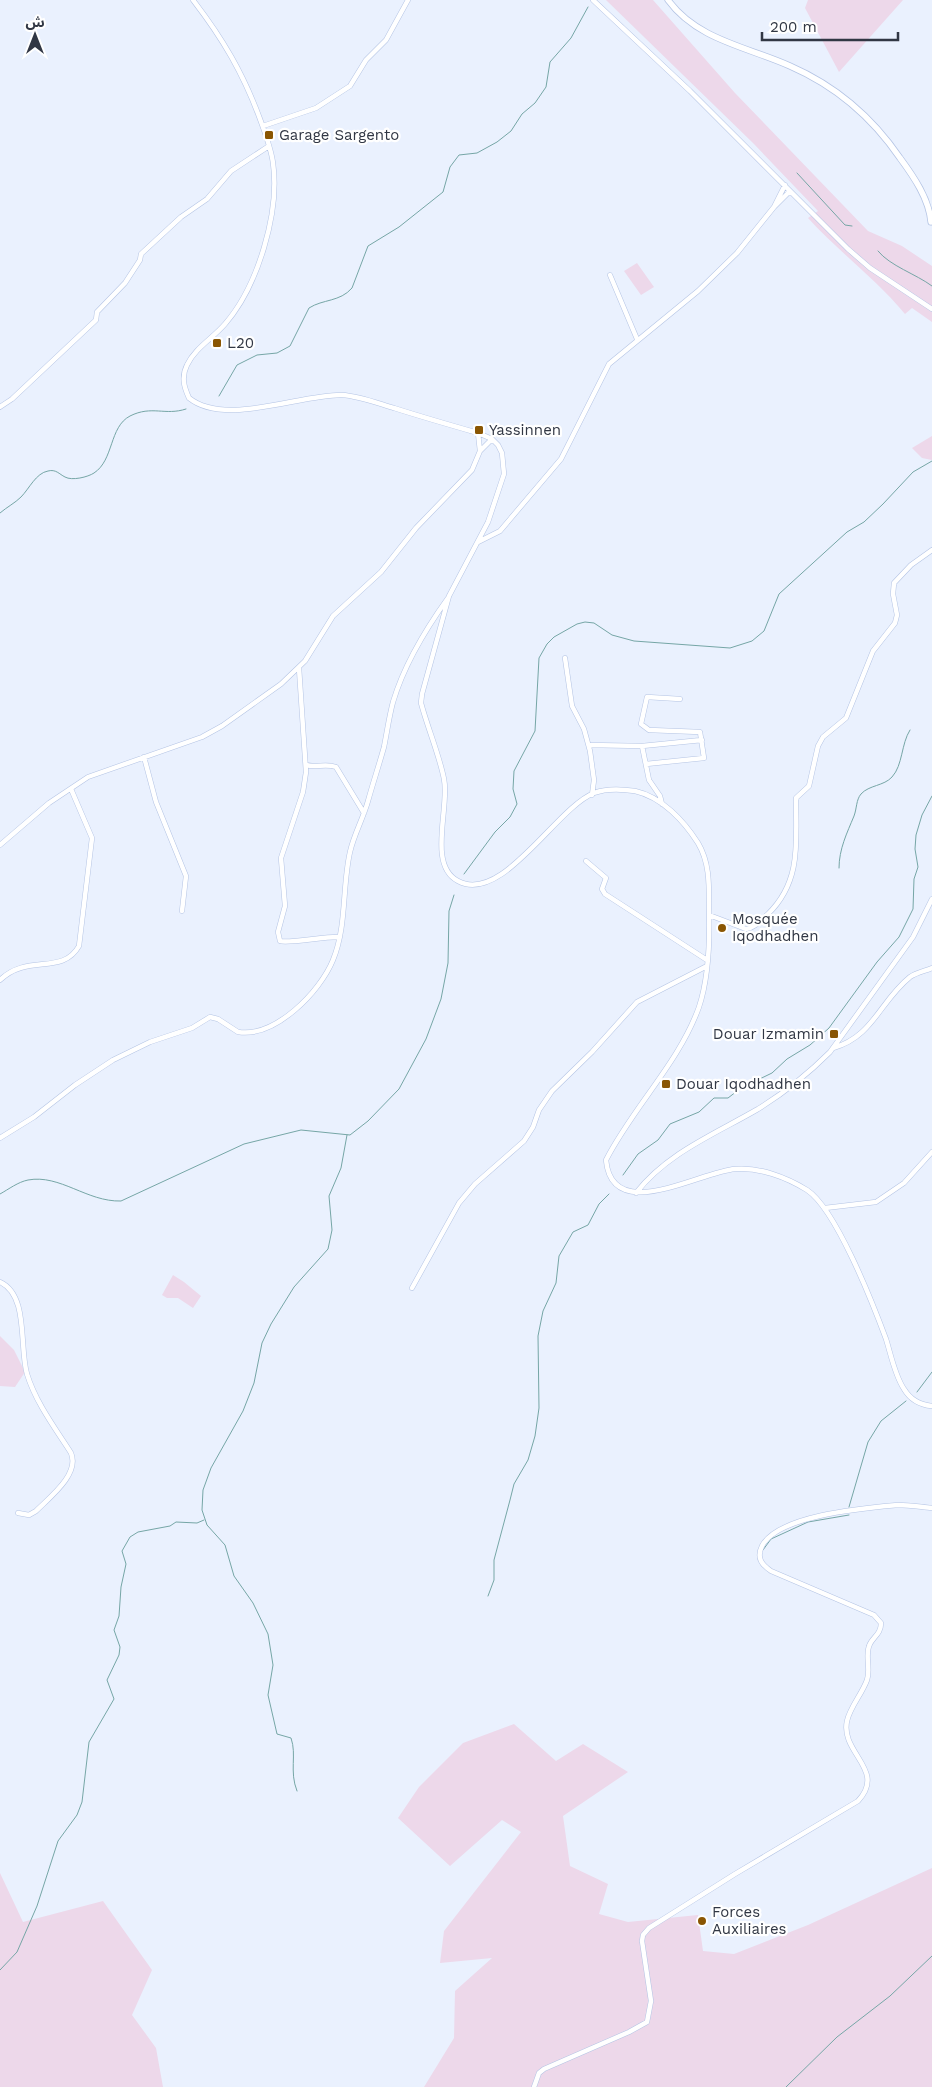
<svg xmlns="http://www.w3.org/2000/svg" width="932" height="2087" font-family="'Work Sans','Noto Sans Arabic',sans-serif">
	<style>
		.green { fill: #edd8ea }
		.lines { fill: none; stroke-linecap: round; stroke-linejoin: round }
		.stream { stroke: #76a6a6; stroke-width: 1 }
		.minor-casing { stroke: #b4c4e4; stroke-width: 5.5 }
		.major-casing { stroke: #b4c4e4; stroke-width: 7 }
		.minor { stroke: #fff; stroke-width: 4.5 }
		.major { stroke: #fff; stroke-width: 5.5 }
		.poi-dot { fill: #8a5603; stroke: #fff; stroke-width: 2 }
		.labels { text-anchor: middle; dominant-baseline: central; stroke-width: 4.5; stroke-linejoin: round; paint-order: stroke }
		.poi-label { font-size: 15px; fill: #313744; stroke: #fff; text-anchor: start }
	</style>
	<rect width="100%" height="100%" fill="#eaf1fe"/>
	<!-- green -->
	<path class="green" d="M606,0H653L735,93L868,231L902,246L932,266V322L912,308L905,314C876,279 839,252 808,218L818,211L754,144Z
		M808,0H903L839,72L805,8Z
		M637,263L654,287L641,295L624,271Z
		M932,436V460L922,458L912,448Z
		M173,1275L184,1282L201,1296L193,1308L178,1298H167L162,1295Z
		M0,1336L14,1350L25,1372L15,1387L0,1386Z
		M514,1724L556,1761L583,1744L628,1772L563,1816L570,1866L608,1884L599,1914L628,1922L698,1915L703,1951L734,1954L808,1925L932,1868V2087H424L454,2038L455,1991L492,1958L440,1963L444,1931L521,1832L502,1820L450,1866L398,1818L419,1787L463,1743Z
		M0,1873L23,1922L103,1901L152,1970L132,2015L156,2048L163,2087H0Z"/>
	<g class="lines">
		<!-- stream -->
		<path class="stream" d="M797,173L845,225L852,226
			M878,251C890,266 916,274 932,286
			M219,396L237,365L257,355L277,353L290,346L309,308C323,299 340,302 352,288L368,246L399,227L443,192L450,167L459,155L477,153L497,142L511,131L522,114L535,103L546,87L550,62L571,38L588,7
			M0,513C7,507 15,503 21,497C29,489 36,473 48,471C56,469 59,474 65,477C72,481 88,477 94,473C114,460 109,427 130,416C152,405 165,416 186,409
			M839,868C839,849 847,833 854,816C857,808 856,800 861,794C869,785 884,786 892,777C903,765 901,744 910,730
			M464,874L495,832L510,817L517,804L513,789L514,771L535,731L539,658L547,644L554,637L577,624L585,622L594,623L612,635L634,641L730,648L752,641L764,631L779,594L847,532L864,522L883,504L913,472L932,461
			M623,1175L638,1154L658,1140L670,1124L699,1112L714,1098H728L741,1088L772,1073L787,1059L810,1045L829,1028L877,962L899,937L913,909L914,879L918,867L915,849L916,835L922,815L932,796
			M0,1194C9,1189 18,1182 28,1180C60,1174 87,1202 121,1201L244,1144L301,1130L350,1135L368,1121L399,1089L426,1039L441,999L448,963L449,911L454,895
			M917,1392L932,1372
			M849,1507L868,1442L881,1421L906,1401
			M763,1550L771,1539L808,1522L849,1515
			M488,1596L494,1580V1560L510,1500L514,1484L528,1460L535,1436L539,1408L538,1336L543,1311L556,1283L559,1256L573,1232L588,1225L599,1204L609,1194
			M297,1791C289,1771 297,1755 291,1738L277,1734L268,1695L273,1665L268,1634L253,1603L234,1576L225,1545L207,1525L202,1510L203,1490L211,1468L243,1411L254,1383L262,1343L271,1324L294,1287L328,1249L332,1230L329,1196L341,1168L347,1135
			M0,1970L17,1952L37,1906L58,1841L77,1815L82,1802L89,1742L114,1699L107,1680L119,1655L120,1647L114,1630L119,1616L121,1587L126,1564L122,1551L130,1537L138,1532L170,1526L176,1522L197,1523L204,1520
			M786,2087L837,2037L890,1996L932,1956"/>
		<defs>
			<path id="minor" d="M193,0C223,39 243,73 260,119C265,133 271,148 273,163C280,212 258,286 225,324C213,338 195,348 187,365C181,377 184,387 189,398C225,427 301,394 342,395C359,396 377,403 394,408C422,417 450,425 478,433L492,439L498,445L502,453L504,474L488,522L449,596L422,694L421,703C428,729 439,754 444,779C450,807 427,865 458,881C502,905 556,808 594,793C607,788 622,789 635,791C662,797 684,821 698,843C710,863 709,886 709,908C710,940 709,977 699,1007C679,1063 633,1107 606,1160C612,1225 699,1172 735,1169C759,1167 786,1177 807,1190C836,1209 873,1304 886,1339C891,1355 895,1376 904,1389C910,1399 920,1405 932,1406
				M593,0L690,91L848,249L870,268L932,309
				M263,126L316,108L350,86L366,60L386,40L408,0
				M785,185L774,207L790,191
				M610,275L637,339
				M0,407L12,399L96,320L97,312L125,283L140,260L141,254L181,217L207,199L231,171L269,146
				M478,433L480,451L492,439
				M478,542L500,531L561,459L609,364L698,291L737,253L774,207
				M565,658L572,706L584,729L590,751L594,780L592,795
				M299,668L306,772L303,792L281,858L285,906L278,932L280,941C287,944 327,936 339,937
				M589,745L642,746L649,780L660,796L662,804
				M642,746L702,740
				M144,757L156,802L186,876L182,911
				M646,764L704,758L700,732L649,730L641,724L647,697L680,699
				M306,765C316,768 326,763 336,767L364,813
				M0,845L49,803L88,777L202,737L222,726L281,684L305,661L333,616L381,572L416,528L472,470L480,451
				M586,861L606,878L602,889L605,894L707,960
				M709,915L746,929C755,928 761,920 768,914C802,881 796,841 796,798L809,786L818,746L823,737L846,718L873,651L895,623L897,615L893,594L894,583L911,565L932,550
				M0,980C28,953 62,976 79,946L92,838L71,789
				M833,1048C873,1037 880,1001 910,977C916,973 925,971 932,968
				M0,1138L34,1117L75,1085L113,1060L150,1042L192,1028L210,1017L218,1019L238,1032C275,1038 320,992 333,960C347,926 342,887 350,852C354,834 363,819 368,801C373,783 379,765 384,747C387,732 389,717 393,702C404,665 425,630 448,598
				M636,1193C667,1153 715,1134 758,1109C784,1093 808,1074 830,1052L913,937L932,899
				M825,1208L876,1202L904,1183L932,1152
				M0,1282C29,1295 19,1347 27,1374C36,1403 55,1428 71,1453C80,1474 50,1497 36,1511L29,1515L18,1513
				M412,1288L459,1203L475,1184L524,1141L533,1127L539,1110L552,1091L592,1052L637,1002L707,966
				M534,2087L539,2073L544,2069L629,2032L647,2022L651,2001L642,1941L643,1935L649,1928L735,1874L858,1801C887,1770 840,1753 847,1721C850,1707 862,1694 867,1680C871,1669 865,1657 869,1646C872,1637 881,1635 881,1623L874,1615L771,1571C762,1565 756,1558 762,1546C778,1515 865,1508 898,1505C909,1505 921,1507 932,1508"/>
			<path id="major" d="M668,0C697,40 748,47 790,66C836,86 872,117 900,158C914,177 929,199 931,222"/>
		</defs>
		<!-- minor casing -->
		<use href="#minor" class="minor-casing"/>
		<!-- major casing -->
		<use href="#major" class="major-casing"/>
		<!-- minor -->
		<use href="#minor" class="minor"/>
		<!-- major -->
		<use href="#major" class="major"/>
	</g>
	<!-- markers -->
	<g class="poi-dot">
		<rect x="264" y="130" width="10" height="10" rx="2.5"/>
		<rect x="212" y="338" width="10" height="10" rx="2.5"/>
		<rect x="474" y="425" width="10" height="10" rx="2.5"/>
		<circle cx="722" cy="928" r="5"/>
		<rect x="829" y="1029" width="10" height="10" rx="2.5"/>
		<rect x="661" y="1079" width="10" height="10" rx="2.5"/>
		<circle cx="702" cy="1921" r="5"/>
	</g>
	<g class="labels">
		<!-- poi labels -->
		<g class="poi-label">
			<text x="279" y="135">Garage Sargento</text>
			<text x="227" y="343">L20</text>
			<text x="489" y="430">Yassinnen</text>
			<text x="732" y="919">Mosquée<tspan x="732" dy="17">Iqodhadhen</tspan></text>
			<text x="824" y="1034" text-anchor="end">Douar Izmamin</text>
			<text x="676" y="1084">Douar Iqodhadhen</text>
			<text x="712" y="1912">Forces<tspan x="712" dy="17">Auxiliaires</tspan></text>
		</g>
	</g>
	<!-- north arrow -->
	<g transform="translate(35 35)" stroke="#ffffff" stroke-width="4" paint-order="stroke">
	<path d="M0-4L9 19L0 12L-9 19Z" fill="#313744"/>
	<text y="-8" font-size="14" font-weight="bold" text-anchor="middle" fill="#313744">ش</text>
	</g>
	<!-- scale -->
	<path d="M762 32v8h136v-8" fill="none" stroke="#313744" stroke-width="2.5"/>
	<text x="770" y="32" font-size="15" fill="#313744" stroke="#ffffff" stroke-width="4" paint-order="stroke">200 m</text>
</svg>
